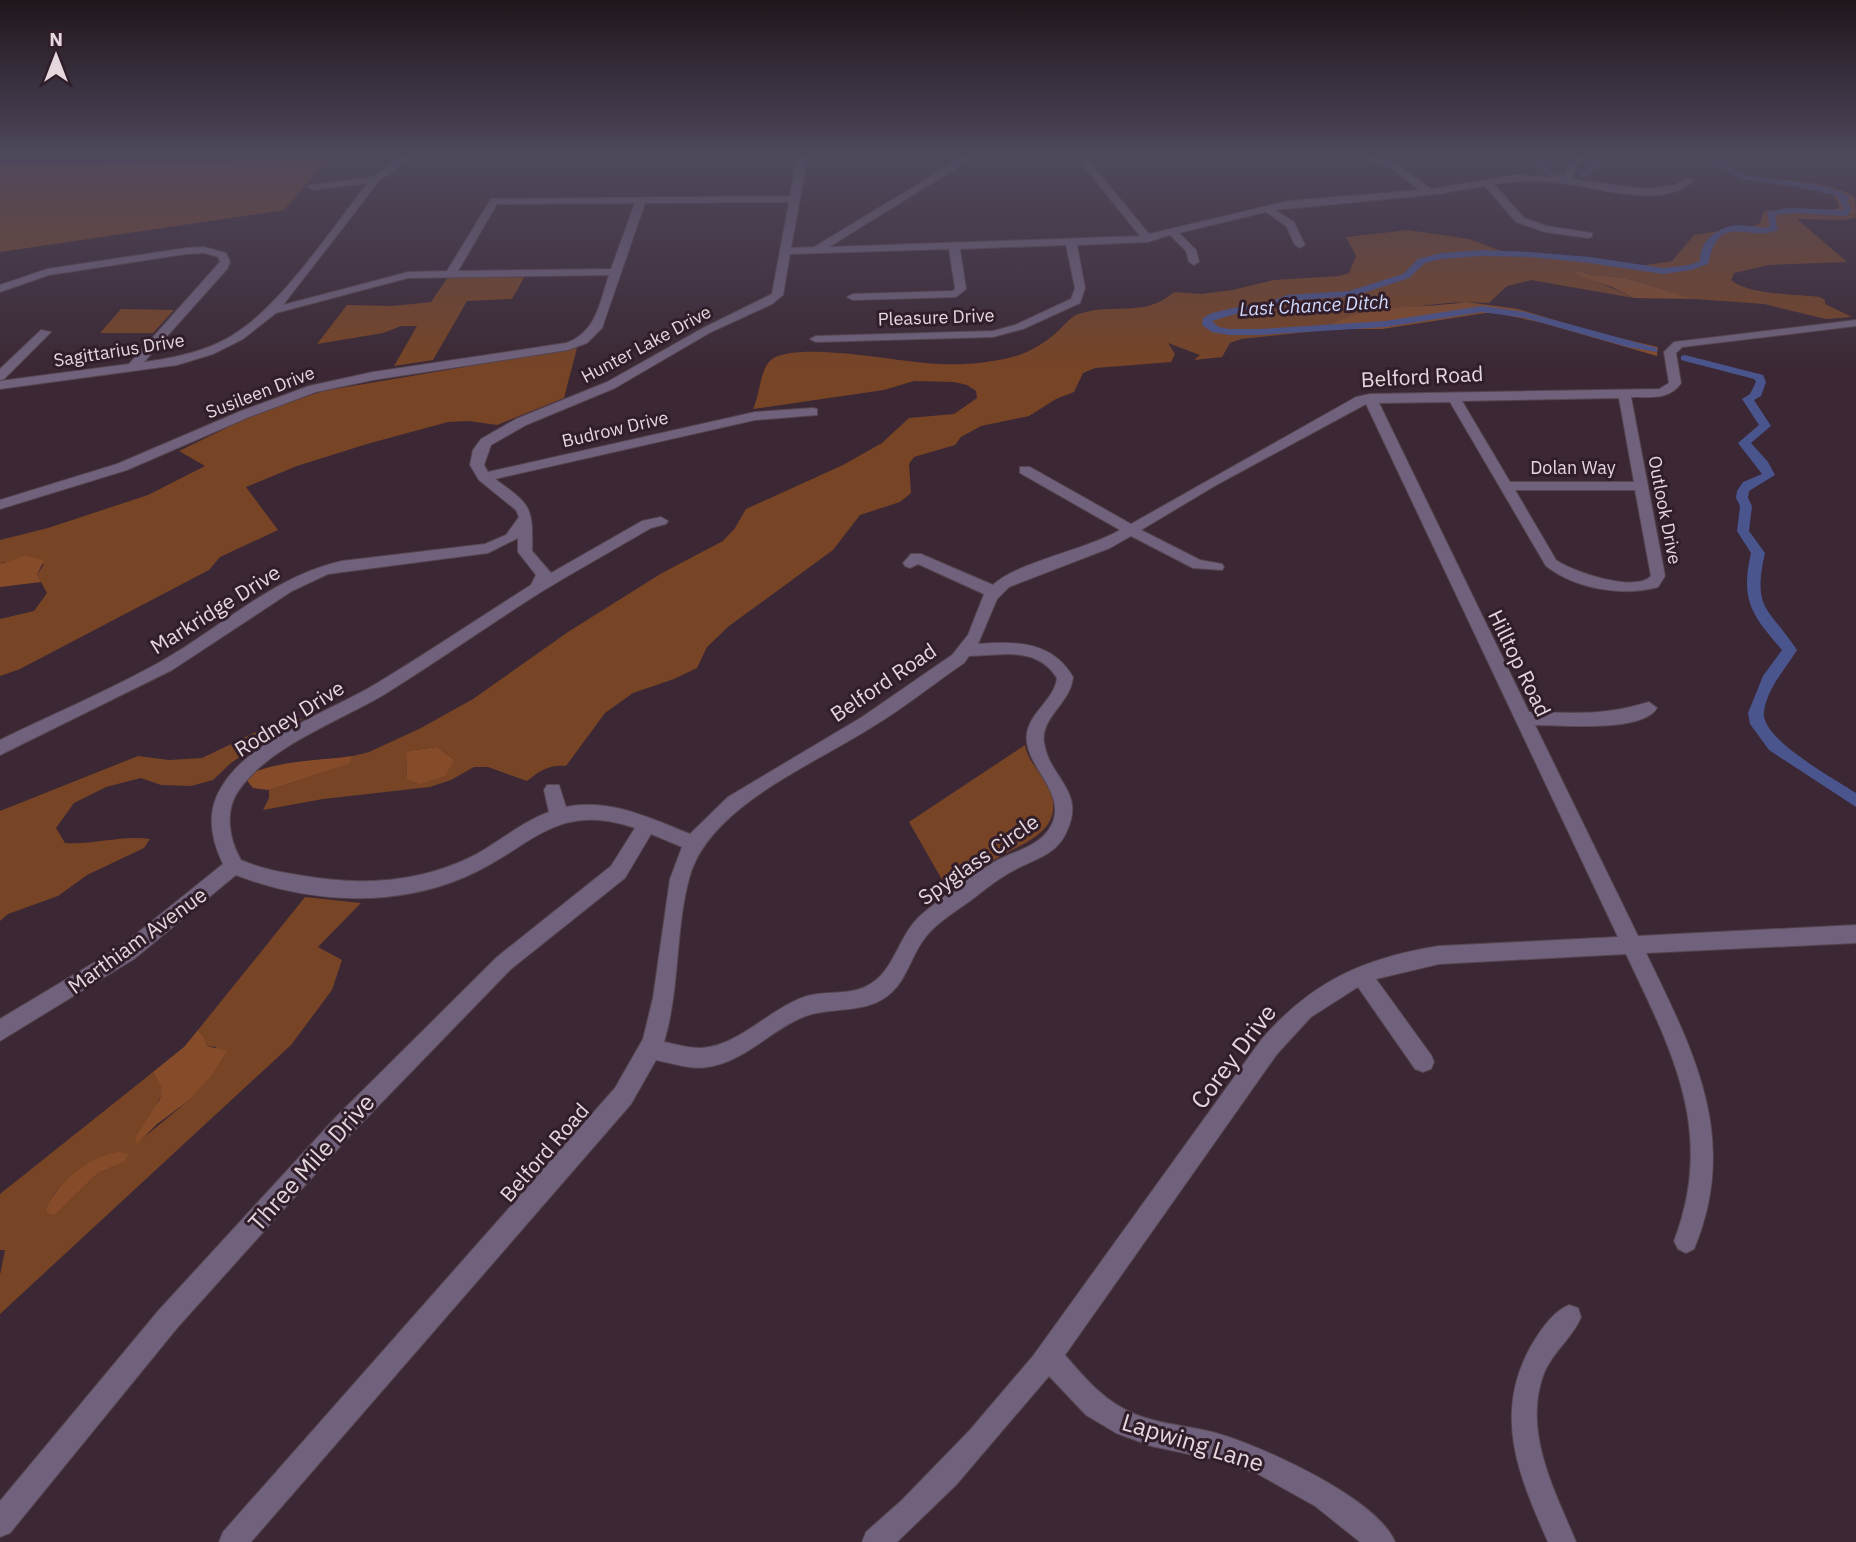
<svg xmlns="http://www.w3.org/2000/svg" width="1856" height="1542" font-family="'IBM Plex Sans',sans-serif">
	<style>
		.green { fill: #774426; fill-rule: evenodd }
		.forest { fill: #864c29 }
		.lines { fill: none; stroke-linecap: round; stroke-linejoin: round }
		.canal { fill: #4a548d; fill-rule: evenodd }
		.minor-casing { stroke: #56444f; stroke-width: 2 }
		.minor { fill: #70627c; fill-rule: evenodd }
		.labels { text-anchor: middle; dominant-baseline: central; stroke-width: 6; stroke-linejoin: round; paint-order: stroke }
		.far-street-label { font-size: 18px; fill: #e4d7de; stroke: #311e2a }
		.far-water-label { font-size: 19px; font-style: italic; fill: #d1d9fd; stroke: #311e2a }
		.street-label { font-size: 21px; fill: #e4d7de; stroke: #311e2a }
		.near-street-label { font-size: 24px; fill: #e4d7de; stroke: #311e2a }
	</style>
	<rect width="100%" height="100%" fill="#3b2834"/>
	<!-- green -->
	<path class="green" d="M326,161L284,210L0,252V164Z
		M1779,210L1856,215L1855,218L1844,220L1797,219L1847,262L1768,265L1734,273L1731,280C1748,295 1796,294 1820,297L1825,300V304L1852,317L1826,319L1764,304L1695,299L1626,278L1593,275L1573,269C1593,281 1613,288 1634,298L1531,280L1507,286L1489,303C1437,299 1384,312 1335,323V329L1241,339L1230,343L1222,357L1194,360L1200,355L1168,343L1175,354L1171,362L1095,368L1083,373L1074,392L1056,399L1029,416L981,426L961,437L955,445L914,457L909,464L911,493L900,502L860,515L833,550L729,626L707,647L697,668L674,679L633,693L605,713L566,766C550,764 539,771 527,781L488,767H474L451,780L430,787L323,799L263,810L269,798V790L347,764L353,756L369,752L421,728L473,699L568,632L662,573L723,541L735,528L746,509L843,465L882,443L909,418L954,414L977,398L976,391L967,385L954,382L914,381L884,390L753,409C760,395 760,369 771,360C795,341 894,361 925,363C954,366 987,364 1016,356C1030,352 1046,342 1057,332C1066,324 1070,316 1082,313C1115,303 1144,318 1174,292L1201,294L1232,290L1274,280L1339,276L1349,273L1356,256L1346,237L1408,230L1469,239L1504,252L1588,258L1633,267L1672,261L1694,235L1757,225L1760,223L1764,211ZM437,747L454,760L407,779L406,751Z
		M525,276L512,299L467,301L433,360L394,366L417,326H401L383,333L317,344L347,305L393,306L431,302L448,277Z
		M121,309L174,310L153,333H100Z
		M577,348L564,398L497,425L469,421L448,422L367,444L297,466L246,487L278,530L220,557L209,570L20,669L0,676V619L34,611L47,593L37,575L44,564L4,562L0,564V540L48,528L148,495L205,466L179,451L253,415L323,391Z
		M303,719L267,738L231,763L213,780L191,786L161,785L141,778L106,787L74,803L56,828L65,843C94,845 122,835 150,839L144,848L87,875L58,896L8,914L0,921V811L138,756L169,760L202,758L275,723Z
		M1025,745C1028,764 1045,775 1051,793C1064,833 1019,844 994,860C979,870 964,881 949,892L909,822Z
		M305,897L361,903L318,947L342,960L332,990L291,1045L0,1314V1275L5,1250H0V1194L153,1072L163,1087C159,1108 143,1123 137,1143L188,1101L216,1047L207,1046L204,1037L198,1030ZM124,1162L98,1173L54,1216L47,1212C55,1174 91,1170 124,1162Z"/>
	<!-- forest -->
	<path class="forest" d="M1731,168C1738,169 1743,175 1751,176C1785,181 1824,179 1855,197L1856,215L1801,211L1838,209L1839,205L1832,193L1747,179L1727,171Z
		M1572,269L1593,275L1626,278L1695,299L1634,298L1612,287L1577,275Z
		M1466,302L1518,309L1594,332L1658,347L1657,356L1543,323L1492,312L1382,329H1335L1334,323C1373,303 1424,309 1466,302Z
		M25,556L44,560L37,575L41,582L0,587V564Z
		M437,747L454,760L445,776L420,784L407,779L406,751Z
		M353,756L348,764L269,790L253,788L245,778C265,761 326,760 353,756Z
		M198,1030L204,1037L207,1046L227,1051L211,1076L188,1101L157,1124L137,1144L135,1138L160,1099L162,1087L153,1072L184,1047Z
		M119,1152L128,1154L124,1162L98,1173L54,1216L46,1212C54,1183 90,1156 119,1152Z"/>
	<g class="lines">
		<!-- canal -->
		<path class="canal" d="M1533,154H1541L1543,162L1555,173V177H1549L1536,165Z
			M1604,154H1616L1586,177H1580V173Z
			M1697,154C1717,154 1729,170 1748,175C1775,182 1830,180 1850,198L1847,201L1852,210L1846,216L1797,213L1775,215L1778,230C1746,243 1720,210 1708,264L1691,270L1663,274L1590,263L1530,257L1482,256L1441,259L1425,263L1409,278L1354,296L1289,301L1270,309L1242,312L1212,321L1219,327L1229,329H1260L1385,321L1482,306L1525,312L1657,348V352L1628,347L1525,318L1482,312L1385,327L1260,335H1229L1212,332L1202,325L1203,318L1212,313L1242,306L1264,304L1287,295L1349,291L1403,274L1418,259L1441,253L1482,250L1530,252L1590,257L1663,268L1689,265L1700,261C1699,239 1722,224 1742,225C1752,226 1760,229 1770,227L1767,212L1788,208L1844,210L1837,196L1797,187L1741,179Z
			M1685,355L1763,375L1766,382L1761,396L1754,400L1771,426L1751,443L1768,462L1775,475L1749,491L1748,498L1752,506L1749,531L1765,553C1752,611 1769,607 1797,650C1785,670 1767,688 1764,712C1760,739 1835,779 1856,793V807L1769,750L1750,724L1748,713L1763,676L1782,650C1752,615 1740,601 1751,553L1737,531L1740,506L1736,498L1737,491L1743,482L1762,474L1738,443L1759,425L1742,399L1750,394L1756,382L1754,379L1681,360V356Z"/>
		<defs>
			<path id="minor" d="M406,154H417L379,181L283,305L408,272L447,271L491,199L790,196L798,154H808L791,248L814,247L968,154H979L829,247L1140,236L1074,154H1083L1149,234L1288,201L1420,190L1392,169L1354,154C1385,154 1407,171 1431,189L1515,175L1552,177L1565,174L1568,164L1578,154H1588L1577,165L1572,178L1569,179L1646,189L1675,185L1688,178L1693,181C1662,210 1596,187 1559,183C1538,180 1515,181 1494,184L1524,218L1547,226L1592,233V237L1588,238L1545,232L1516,222L1485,186L1438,194L1275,210L1294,222L1305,245L1300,248L1295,245L1286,226L1266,212L1179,233L1196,250L1199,262L1194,265L1189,262L1186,251L1170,235L1148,242L1077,245L1085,288L1080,303L1023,329L993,337L816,342L810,339L816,336L993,331L1015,325L1071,299L1075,288L1066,245L960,249L966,289L956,297L853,300L847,297L853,294L953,291L955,288L949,249L790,254L783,295L772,304L711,332L615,388L526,425L491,445L484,465L488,472L755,412L813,408L817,409V415L755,420L495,479C531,505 533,506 532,551L551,573L642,521L661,517L668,521L666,524L651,528C615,549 577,570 541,592C489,625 438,661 385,694C340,721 269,746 239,790C224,811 229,839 241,860C259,868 278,872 298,875C359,886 418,884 475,855C500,841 522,822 549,812L544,790L547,785H559L566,807C609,798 650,818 690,834L728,797L862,717L952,655L968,635L984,594L918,564L910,568L905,566L903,563L911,554H921L993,585C1017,562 1086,550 1120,530L1020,473V467H1030L1131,524L1356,397L1370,394L1659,389L1669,383L1664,352L1674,342L1856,320V326L1682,347L1676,353L1681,383C1670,400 1650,397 1631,397L1665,576L1658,587C1622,597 1576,589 1546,566L1450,402L1379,403L1529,712C1576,713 1603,716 1649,702L1657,708C1642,733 1562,725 1535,725L1638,936L1856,925V943L1646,953C1694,1052 1740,1139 1694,1249L1686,1253L1678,1249L1674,1241C1716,1132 1672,1051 1626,954L1439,964L1376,979L1431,1055L1434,1062L1431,1069L1423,1072L1415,1069L1358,987L1311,1017L1277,1054L1065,1355C1082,1375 1100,1396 1124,1409C1151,1424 1186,1425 1216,1433C1262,1446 1377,1498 1395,1542H1360L1315,1506L1256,1473L1217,1460L1151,1446L1116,1433L1086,1415L1049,1376L956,1485L897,1542H862L866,1532L902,1500L970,1430L1033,1356L1261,1040C1312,981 1364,958 1439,946L1618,937L1366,404L1218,484L1141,530L1200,560L1222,564L1224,567L1222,570L1193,568L1131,536L1110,548L1009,587L997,599L978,644C1016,641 1052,641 1073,677C1071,703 1040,717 1044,743C1050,780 1088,791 1065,835C1054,857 1028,861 1009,873C995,881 983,891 970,901C953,913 933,925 922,942C911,958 906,979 892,992C868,1015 835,1006 806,1016C773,1028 749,1058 713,1066C694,1071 675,1064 656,1060L631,1104L251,1542H219L223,1532L615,1088L643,1039L653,998L670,879L682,847L651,834L625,878L511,969L353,1132L177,1328L10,1533L0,1537V1501L159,1310L337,1116L497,957L611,866L635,828C554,800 531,849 465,877C393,908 308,903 236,875L134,959L0,1041V1019L120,947L223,864C211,839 206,812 221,788C248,740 328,712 374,685C427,653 479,618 531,585L536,575L518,552V538L488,553L328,574L292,591L172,670L0,755V740C53,714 108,691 160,662C220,629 273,576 342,561L485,544L506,535L519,517L516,510L479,480L470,465L473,450L481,439L516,419L607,382L703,328L772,294L789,202L645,203L602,328L587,343L568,350L373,380L316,392L249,417L127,470L0,509V500L117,464L241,411L309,386L373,372L566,343C596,333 600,302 609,275L408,278L276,313L243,339L213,354L177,365L0,389V381L129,364L220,262L218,257L204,253L186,254L49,275L0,292V285L47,269L186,248L204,247L226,253L230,262L227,269L144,362C175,358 209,351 236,333C284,302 331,229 368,183L313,190L308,187L310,185L373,177ZM635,203L611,269L458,271L497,204ZM1619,398L1634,482H1510L1462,401ZM1515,490H1635L1651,576C1635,593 1573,572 1556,560ZM1008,654C1029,655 1045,659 1057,678C1054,703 1023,715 1027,743C1031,771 1067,795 1051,826C1040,847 1013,851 994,862C969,878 943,896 921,915C898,935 895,972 867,986C848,996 824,990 804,997C769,1009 738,1047 700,1048C688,1048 675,1044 664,1042C680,989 675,931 689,879C707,807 813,765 872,727C904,708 933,684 964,663L969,656Z
				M41,330L51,332L4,379L0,380V369Z
				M1569,1305L1578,1308L1581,1317C1572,1339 1551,1353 1543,1376C1523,1433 1555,1491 1576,1542H1548C1519,1476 1493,1416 1530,1348C1539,1332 1552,1312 1569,1305Z"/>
		</defs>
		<!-- minor casing -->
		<use href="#minor" class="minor-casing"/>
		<!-- minor -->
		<use href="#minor" class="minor"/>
	</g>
	<!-- sky -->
	<linearGradient id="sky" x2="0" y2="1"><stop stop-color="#20161d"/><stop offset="0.42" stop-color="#4f485c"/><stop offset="1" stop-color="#4f485c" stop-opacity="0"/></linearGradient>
	<rect width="1856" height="370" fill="url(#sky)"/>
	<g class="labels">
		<!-- far-street labels -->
		<g class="far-street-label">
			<text transform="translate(936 317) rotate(-2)">Pleasure Drive</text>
			<text transform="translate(646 344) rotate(-28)">Hunter Lake Drive</text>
			<text transform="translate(119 350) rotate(-9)">Sagittarius Drive</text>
			<text transform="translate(260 392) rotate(-21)">Susileen Drive</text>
			<text transform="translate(615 429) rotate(-13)">Budrow Drive</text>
			<text x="1573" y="467">Dolan Way</text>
			<text transform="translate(1665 510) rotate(79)">Outlook Drive</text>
		</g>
		<!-- far-water labels -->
		<g class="far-water-label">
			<text transform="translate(1314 305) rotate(-3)">Last Chance Ditch</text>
		</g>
		<!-- street labels -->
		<g class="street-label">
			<text transform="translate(1422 376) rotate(-3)">Belford Road</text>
			<text transform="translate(215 609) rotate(-32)">Markridge Drive</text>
			<text transform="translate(1520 663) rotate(64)">Hilltop Road</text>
			<text transform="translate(883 682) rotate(-34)">Belford Road</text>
			<text transform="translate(289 718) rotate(-32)">Rodney Drive</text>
			<text transform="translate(978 859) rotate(-35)">Spyglass Circle</text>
			<text transform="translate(137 940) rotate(-36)">Marthiam Avenue</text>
			<text transform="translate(544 1152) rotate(-49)">Belford Road</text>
		</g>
		<!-- near-street labels -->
		<g class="near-street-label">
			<text transform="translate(1233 1056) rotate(-53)">Corey Drive</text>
			<text transform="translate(311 1162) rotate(-48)">Three Mile Drive</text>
			<text transform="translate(1193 1442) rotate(17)">Lapwing Lane</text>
		</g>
	</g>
	<!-- north arrow -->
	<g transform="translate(56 56)" stroke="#311e2a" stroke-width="5" paint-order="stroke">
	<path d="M0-5L12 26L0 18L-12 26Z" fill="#e4d7de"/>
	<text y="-10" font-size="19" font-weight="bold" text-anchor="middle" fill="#e4d7de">N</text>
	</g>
</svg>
